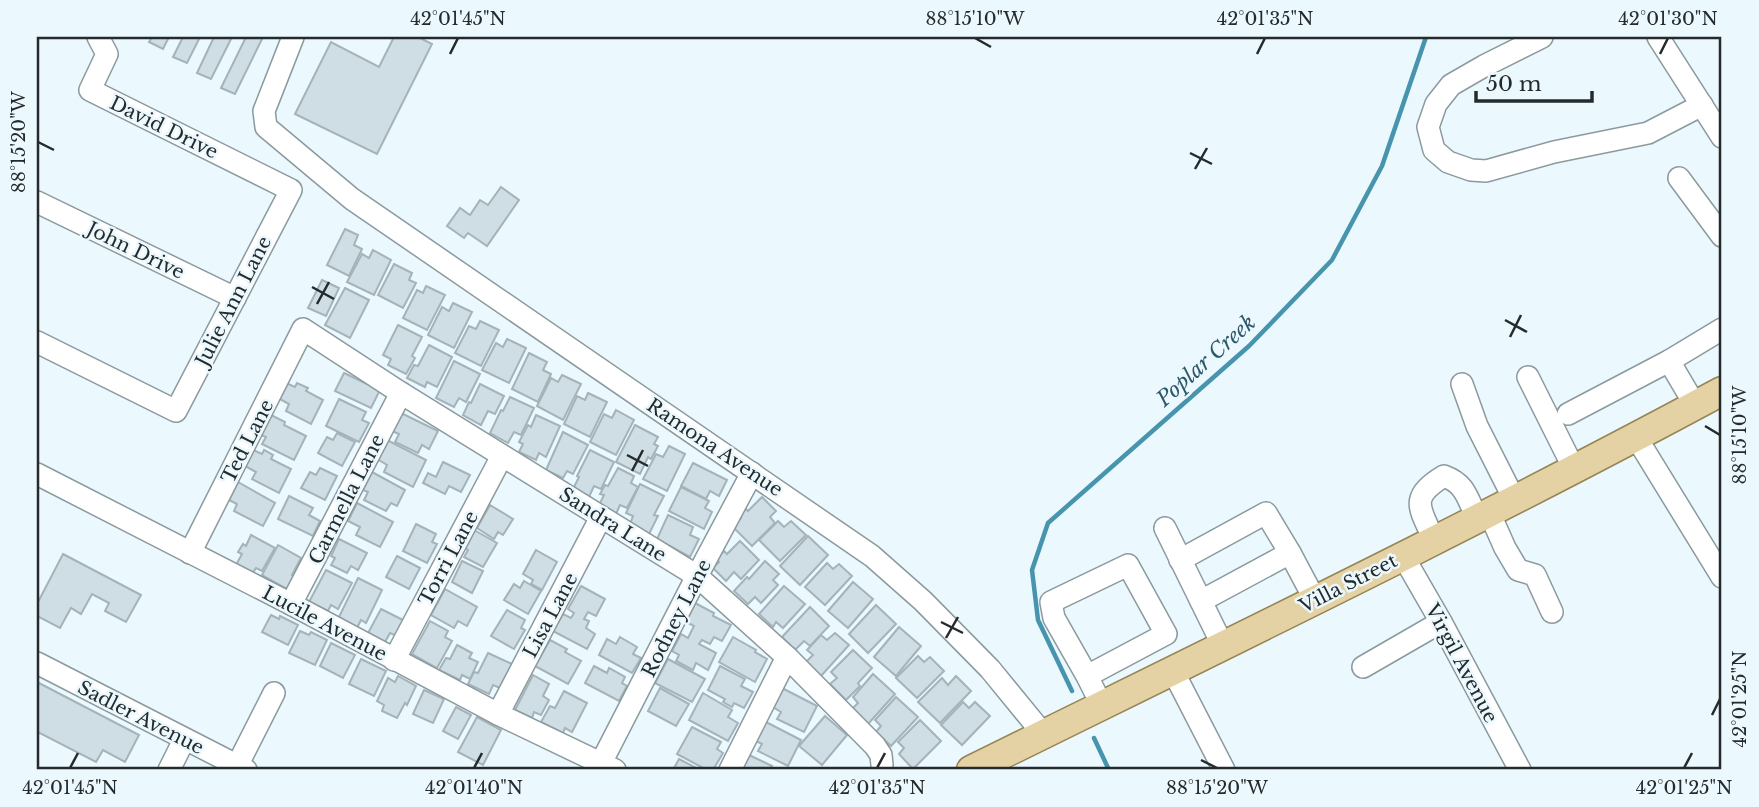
<svg xmlns="http://www.w3.org/2000/svg" width="1759" height="807" font-family="'Libre Baskerville',serif">
  <rect width="100%" height="100%" fill="#ebf8fd"/>
  <g fill="none" stroke-linecap="round" stroke-linejoin="round">
    <!-- stream -->
    <g stroke="#4794ae" stroke-width="4.5">
      <path d="M1072,691L1038,620L1032,570L1048,523L1249,346L1332,260L1382,166L1426,37"/>
      <path d="M1094,738L1109,770"/>
    </g>
  </g>
  <!-- building -->
  <g fill="#cedee4" stroke="#a4b3b9" stroke-width="2">
    <path d="M152,37H169L163,49L149,42Z"/>
    <path d="M183,37H200L187,63L173,57Z"/>
    <path d="M214,37H232L211,79L197,73Z"/>
    <path d="M246,37H263L235,94L221,88Z"/>
    <path d="M394,37H418L432,44L377,154L295,114L331,42L379,67Z"/>
    <path d="M501,187L519,200L487,246L468,233L464,238L447,226L460,208L470,215L480,200L488,205Z"/>
    <path d="M345,229L358,235L354,245L362,249L349,276L327,265Z"/>
    <path d="M373,250L391,260L374,295L347,282L362,254L369,258Z"/>
    <path d="M394,264L412,273L409,280L416,283L403,308L378,295Z"/>
    <path d="M322,280L339,288L326,316L308,308Z"/>
    <path d="M426,286L445,295L427,330L403,318L417,290L423,293Z"/>
    <path d="M345,288L369,300L350,338L325,325Z"/>
    <path d="M453,303L472,312L454,348L428,335L442,307L449,311Z"/>
    <path d="M480,321L499,330L481,366L455,353L469,326L476,329Z"/>
    <path d="M398,325L422,337L412,356L415,358L406,374L388,365L391,359L383,355Z"/>
    <path d="M507,339L526,348L509,383L482,370L496,343L503,347Z"/>
    <path d="M429,345L452,357L437,387L427,382L425,387L407,378L414,365L418,366Z"/>
    <path d="M529,353L547,362L543,370L551,374L538,402L512,389Z"/>
    <path d="M454,361L480,374L466,402L459,398L454,407L436,398Z"/>
    <path d="M344,373L380,390L371,408L335,391Z"/>
    <path d="M562,375L581,384L563,420L537,406L551,378L558,382Z"/>
    <path d="M286,383L295,387L297,383L308,388L306,391L323,400L311,424L286,411L289,404L278,398Z"/>
    <path d="M480,384L504,396L495,414L488,411L481,425L463,415L469,402L471,403Z"/>
    <path d="M588,393L607,402L590,437L564,424L577,396L585,400Z"/>
    <path d="M510,397L534,408L521,435L514,432L508,443L490,433L501,410L503,411Z"/>
    <path d="M339,399L366,412L362,420L369,423L359,442L326,426Z"/>
    <path d="M616,410L634,420L616,455L590,442L604,414L612,418Z"/>
    <path d="M401,413L438,431L429,449L422,445L418,453L395,442L399,434L392,431Z"/>
    <path d="M271,415L285,422L284,425L306,436L294,460L262,444L266,437L261,435Z"/>
    <path d="M536,415L560,426L546,457L539,453L536,460L519,452L523,444L519,442L528,425L531,427Z"/>
    <path d="M635,425L658,437L654,444L658,446L651,459L648,457L640,474L616,462Z"/>
    <path d="M563,432L588,445L573,474L567,471L563,478L546,470Z"/>
    <path d="M337,433L355,442L342,466L318,453L327,437L333,440Z"/>
    <path d="M387,440L426,460L413,487L384,472L387,465L377,459Z"/>
    <path d="M669,446L685,454L667,491L643,479L656,454L663,457Z"/>
    <path d="M253,450L262,454L264,450L273,455L271,459L291,469L279,493L252,479L256,472L245,466Z"/>
    <path d="M590,450L614,462L601,489L594,486L589,497L573,489L579,477L577,476Z"/>
    <path d="M443,462L470,475L461,492L449,486L445,494L423,483L428,473L436,477Z"/>
    <path d="M693,463L727,480L719,496L710,491L706,499L681,486Z"/>
    <path d="M320,468L337,476L325,500L301,488L310,472L316,475Z"/>
    <path d="M618,468L634,476L631,483L638,487L627,508L620,505L616,514L599,505L604,495L600,494L605,485L608,486Z"/>
    <path d="M372,472L405,490L397,506L391,503L386,511L364,500L368,492L363,490Z"/>
    <path d="M238,482L275,503L263,526L234,511L237,504L229,500Z"/>
    <path d="M640,484L664,496L654,515L658,516L649,534L630,524L633,516L626,513Z"/>
    <path d="M681,487L709,501L705,508L712,512L704,529L669,511Z"/>
    <path d="M289,496L313,508L309,515L320,521L313,536L278,519Z"/>
    <path d="M762,497L776,511L770,517L775,523L752,546L733,527L741,518L739,516L746,509L748,511Z"/>
    <path d="M357,503L393,522L380,547L356,535L360,527L348,521Z"/>
    <path d="M490,505L513,519L503,535L498,532L494,539L477,528Z"/>
    <path d="M668,515L693,527L690,535L699,539L690,557L657,539Z"/>
    <path d="M778,521L784,527L791,521L806,535L780,561L759,540Z"/>
    <path d="M416,524L436,534L432,542L437,544L427,563L403,551Z"/>
    <path d="M474,530L497,543L483,567L464,557L468,550L464,547Z"/>
    <path d="M251,535L275,548L262,571L256,568L252,574L236,565L242,554L238,552L243,544L246,546Z"/>
    <path d="M808,536L828,555L800,585L780,566Z"/>
    <path d="M339,539L367,553L358,570L351,566L347,573L331,565L335,558L331,556Z"/>
    <path d="M740,541L759,560L741,579L734,572L726,581L713,568L719,562L716,559L724,551L727,554Z"/>
    <path d="M278,545L301,558L292,575L296,577L289,590L262,575Z"/>
    <path d="M536,550L557,562L542,590L531,584L533,580L523,574Z"/>
    <path d="M63,554L141,595L126,622L105,611L109,603L92,594L81,614L71,608L60,628L37,616V604Z"/>
    <path d="M397,556L420,568L409,589L386,577Z"/>
    <path d="M462,561L483,571L472,593L452,582Z"/>
    <path d="M765,561L779,574L773,580L778,585L761,603L755,597L748,604L734,591L747,577L749,579Z"/>
    <path d="M827,563L833,569L839,564L852,576L825,605L805,587Z"/>
    <path d="M326,570L352,583L338,609L331,605L328,611L309,602Z"/>
    <path d="M358,578L382,590L366,623L361,620L357,628L338,619Z"/>
    <path d="M524,581L541,591L528,614L504,600L514,584L520,588Z"/>
    <path d="M853,582L873,599L848,628L828,611Z"/>
    <path d="M581,586L605,599L596,616L588,612L584,619L589,621L586,628L595,634L587,649L553,631L563,614L571,618L574,613L568,609Z"/>
    <path d="M784,586L805,604L783,628L776,622L773,627L759,614Z"/>
    <path d="M445,589L477,607L467,626L458,621L454,628L431,615Z"/>
    <path d="M695,603L714,613L713,616L731,625L722,641L714,637L710,644L702,640L699,644L716,653L708,670L696,663L693,670L676,661L679,655L672,651L681,634L688,638L694,626L686,622Z"/>
    <path d="M876,605L896,624L868,653L849,634Z"/>
    <path d="M810,607L829,626L810,646L804,641L795,650L782,637Z"/>
    <path d="M381,609L405,621L397,636L390,633L385,642L368,633Z"/>
    <path d="M507,610L525,620L521,628L525,630L514,649L491,636Z"/>
    <path d="M271,615L279,619L280,616L298,625L288,645L262,632Z"/>
    <path d="M430,621L448,631L445,637L452,641L437,668L412,654Z"/>
    <path d="M899,627L921,646L896,676L874,657Z"/>
    <path d="M300,631L309,635L311,632L327,640L315,665L289,653Z"/>
    <path d="M835,633L849,645L821,676L806,662L813,655L807,650L821,635L827,640Z"/>
    <path d="M620,637L637,647L633,654L641,658L632,673L599,655L607,639L616,644Z"/>
    <path d="M733,637L756,650L755,652L767,659L755,682L719,662Z"/>
    <path d="M550,640L567,649L565,652L581,661L568,684L535,666Z"/>
    <path d="M331,643L355,655L343,678L320,666Z"/>
    <path d="M457,645L472,653L469,658L478,662L470,679L462,675L460,680L439,670L446,658L450,659Z"/>
    <path d="M853,650L872,668L858,683L860,686L846,700L830,684L837,678L831,672Z"/>
    <path d="M488,653L512,664L500,688L493,685L489,694L468,684L474,672L478,673Z"/>
    <path d="M918,656L924,662L930,657L944,671L917,698L896,678Z"/>
    <path d="M361,659L386,671L374,696L349,684Z"/>
    <path d="M668,659L705,679L692,702L655,683Z"/>
    <path d="M594,666L607,673L609,668L625,677L622,683L627,686L619,701L585,683Z"/>
    <path d="M720,666L745,679L741,686L753,692L744,708L734,703L732,707L723,702L725,699L708,690Z"/>
    <path d="M873,674L895,694L868,724L852,709L858,703L853,697Z"/>
    <path d="M533,675L549,684L543,696L549,700L541,715L534,712L532,718L515,710Z"/>
    <path d="M398,676L416,686L407,705L405,703L397,718L382,711L384,705L377,701L388,678L395,682Z"/>
    <path d="M956,676L971,691L940,723L918,702L942,678L948,685Z"/>
    <path d="M37,682L139,735L125,762L103,750L96,762L38,732L37,734Z"/>
    <path d="M660,688L689,704L676,726L648,711Z"/>
    <path d="M782,688L817,706L804,732L777,719L781,712L773,707Z"/>
    <path d="M424,690L444,699L433,723L413,714Z"/>
    <path d="M564,691L587,703L572,732L565,728L563,733L541,722L550,706L555,708Z"/>
    <path d="M703,693L732,710L728,717L738,723L728,741L689,720Z"/>
    <path d="M896,697L918,717L891,746L876,732L881,726L875,720Z"/>
    <path d="M963,702L969,708L975,702L990,716L962,745L941,725Z"/>
    <path d="M456,707L471,715L458,739L443,731Z"/>
    <path d="M825,716L847,735L822,765L799,746Z"/>
    <path d="M477,717L501,730L483,765L458,752Z"/>
    <path d="M920,720L941,741L913,769L899,754L904,748L898,742Z"/>
    <path d="M766,722L801,740L788,766L758,751L762,744L756,741Z"/>
    <path d="M692,727L721,742L717,749L723,753L713,770H707L677,754Z"/>
    <path d="M749,755L772,766L769,770H742Z"/>
    <path d="M679,759L700,770H673Z"/>
  </g>
  <g fill="none" stroke-linecap="round" stroke-linejoin="round">
    <defs>
      <g id="minor">
        <path d="M293,37L264,111L266,127L352,199L872,556L923,601L990,669L1044,735"/>
        <path d="M1542,37L1484,66L1451,85L1436,104L1428,127L1434,150L1448,162L1471,170L1486,171L1554,152L1648,133L1702,105"/>
        <path d="M1658,37L1722,137"/>
        <path d="M1679,178L1722,236"/>
        <path d="M37,202L235,298"/>
        <path d="M37,342L176,411L291,190L90,90L107,54L98,37"/>
        <path d="M1669,361L1695,405"/>
        <path d="M1528,377L1574,469"/>
        <path d="M1462,384L1477,426L1514,499"/>
        <path d="M1568,414L1669,361L1722,329"/>
        <path d="M1636,437L1722,577"/>
        <path d="M37,474L291,604L498,714L615,770"/>
        <path d="M1489,512L1505,548L1518,570L1535,575L1552,612"/>
        <path d="M1165,528L1223,646"/>
        <path d="M1434,540C1420,508 1408,498 1444,476C1466,484 1467,498 1477,518"/>
        <path d="M190,553L303,329L401,393L697,576L787,657L875,746L881,755L882,765"/>
        <path d="M1290,553L1315,600"/>
        <path d="M1403,556L1441,622L1520,770"/>
        <path d="M1180,560L1266,513L1290,553L1201,601"/>
        <path d="M291,604L401,393"/>
        <path d="M394,660L502,456"/>
        <path d="M37,663L246,770"/>
        <path d="M1363,667L1441,622"/>
        <path d="M1173,671L1224,770"/>
        <path d="M1087,676L1166,634L1128,565L1051,602L1054,618L1087,676L1102,706"/>
        <path d="M498,714L601,517"/>
        <path d="M601,763L697,576L752,473"/>
        <path d="M237,766L274,693"/>
        <path d="M169,770L184,740"/>
        <path d="M730,770L787,657"/>
      </g>
      <path id="major" d="M971,770C1222,646 1475,524 1722,391"/>
    </defs>
    <!-- minor casing -->
    <use href="#minor" stroke="#8b9a9f" stroke-width="24"/>
    <!-- major casing -->
    <use href="#major" stroke="#968453" stroke-width="31"/>
    <!-- minor -->
    <use href="#minor" stroke="#fff" stroke-width="21"/>
    <!-- major -->
    <use href="#major" stroke="#e5d2a4" stroke-width="28"/>
  </g>
  <!-- ticks -->
  <path fill="none" stroke="#252b2d" stroke-width="2.5" d="M975,38L991,47M450,54L458,38M1257,54L1265,38M1660,54L1668,38M38,142L54,150M1190,153L1212,164M1195,169L1207,148M312,287L334,299M317,304L329,282M1505,320L1527,332M1510,337L1521,315M1705,426L1720,435M627,455L648,466M632,471L643,450M941,622L963,633M946,638L958,617M1712,715L1720,699M1201,760L1217,768M70,768L78,753M474,768L482,753M877,768L885,753M1684,768L1692,753"/>
  <g text-anchor="middle" stroke-width="5" stroke-linejoin="round" paint-order="stroke">
    <!-- street labels -->
    <g font-size="19" fill="#252b2d" stroke="#ebf8fd">
      <text transform="translate(164 127) rotate(26)" y="7">David Drive</text>
      <text transform="translate(136 250) rotate(26)" y="7">John Drive</text>
      <text transform="translate(233 301) rotate(-63)" y="7">Julie Ann Lane</text>
      <text transform="translate(247 441) rotate(-63)" y="7">Ted Lane</text>
      <text transform="translate(715 447) rotate(34)" y="7">Ramona Avenue</text>
      <text transform="translate(346 499) rotate(-63)" y="7">Carmella Lane</text>
      <text transform="translate(613 524) rotate(32)" y="7">Sandra Lane</text>
      <text transform="translate(448 558) rotate(-62)" y="7">Torri Lane</text>
      <text transform="translate(1348 583) rotate(-27)" y="7">Villa Street</text>
      <text transform="translate(550 615) rotate(-62)" y="7">Lisa Lane</text>
      <text transform="translate(676 618) rotate(-63)" y="7">Rodney Lane</text>
      <text transform="translate(325 623) rotate(28)" y="7">Lucile Avenue</text>
      <text transform="translate(1462 663) rotate(62)" y="7">Virgil Avenue</text>
      <text transform="translate(141 717) rotate(27)" y="7">Sadler Avenue</text>
    </g>
    <!-- water labels -->
    <g font-size="21" font-style="italic" fill="#2c5969" stroke="#ebf8fd">
      <text transform="translate(1206 361) rotate(-42)" y="7">Poplar Creek</text>
    </g>
  </g>
  <!-- border -->
  <rect width="1759" height="807" fill="none" stroke="#ebf8fd" stroke-width="77"/>
  <!-- scale -->
  <path d="M1476 91v10h116v-10" fill="none" stroke="#252b2d" stroke-width="3.5"/>
  <text x="1486" y="91" font-size="21" fill="#252b2d" stroke="#ebf8fd" stroke-width="5" paint-order="stroke">50 m</text>
  <rect x="38" y="38" width="1682" height="730" fill="none" stroke="#252b2d" stroke-width="2.5"/>
  <g font-size="18" text-anchor="middle" fill="#252b2d">
    <text x="458" y="25">42°01'45"N</text>
    <text x="975" y="25">88°15'10"W</text>
    <text x="1265" y="25">42°01'35"N</text>
    <text x="1668" y="25">42°01'30"N</text>
    <text transform="translate(19 142) rotate(-90)" y="6">88°15'20"W</text>
    <text transform="translate(1740 435) rotate(-90)" y="6">88°15'10"W</text>
    <text transform="translate(1740 699) rotate(-90)" y="6">42°01'25"N</text>
    <text x="70" y="794">42°01'45"N</text>
    <text x="474" y="794">42°01'40"N</text>
    <text x="877" y="794">42°01'35"N</text>
    <text x="1217" y="794">88°15'20"W</text>
    <text x="1684" y="794">42°01'25"N</text>
  </g>
</svg>
